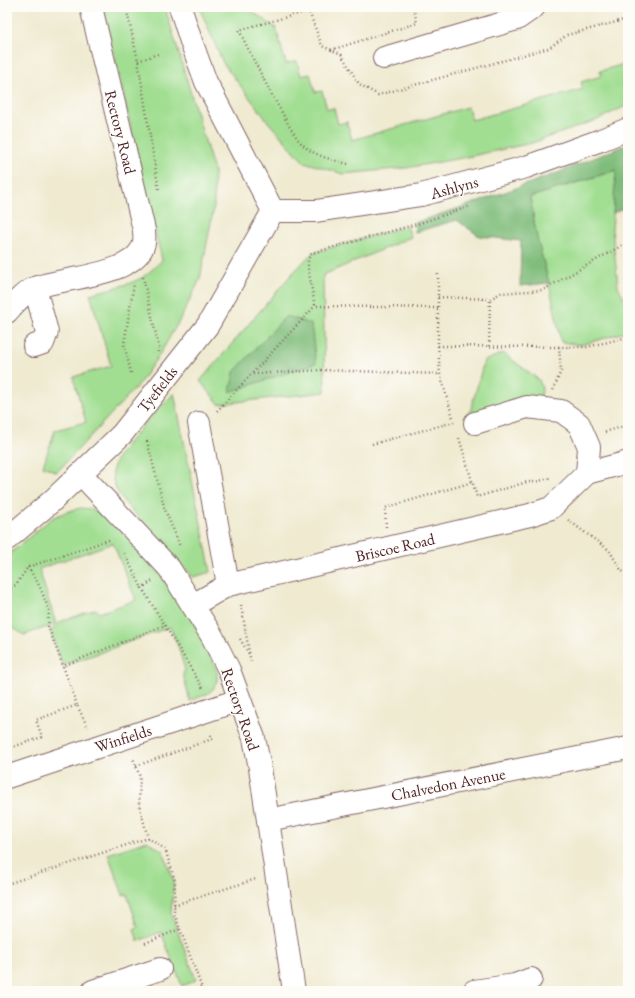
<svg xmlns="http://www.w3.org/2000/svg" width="635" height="998" font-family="'EB Garamond',serif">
  <rect width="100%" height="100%" fill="#fdfcf7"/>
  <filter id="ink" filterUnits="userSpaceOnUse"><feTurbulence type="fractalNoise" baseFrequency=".025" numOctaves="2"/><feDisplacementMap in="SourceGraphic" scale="8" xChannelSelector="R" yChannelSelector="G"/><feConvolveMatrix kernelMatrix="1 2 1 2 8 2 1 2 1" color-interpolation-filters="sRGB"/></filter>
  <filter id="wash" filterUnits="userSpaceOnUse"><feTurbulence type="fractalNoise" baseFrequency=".012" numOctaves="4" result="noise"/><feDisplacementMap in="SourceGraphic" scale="16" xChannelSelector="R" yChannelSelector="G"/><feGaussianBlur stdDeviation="0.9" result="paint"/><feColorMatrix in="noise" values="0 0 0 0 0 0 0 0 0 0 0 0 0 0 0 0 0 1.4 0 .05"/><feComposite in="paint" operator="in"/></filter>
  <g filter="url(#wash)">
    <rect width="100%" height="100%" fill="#efead0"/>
    <!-- green -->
    <g fill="#a1de92" stroke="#767e5e">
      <path d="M103,7H165L214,171V207L200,279L182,316L161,352L139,384L57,472L43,466L55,430L86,422L73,377L111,366L90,294C107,289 128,286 143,277C150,272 156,266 162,260Z"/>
      <path d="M199,7H246L276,28L286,64L297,61L301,76L310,74L315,92L322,91L327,109L334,108L338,124L347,122L352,140L468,107L472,120L583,89L581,82L601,76L600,71L628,63V105L597,120L532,143L462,158L406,168L343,174L304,162L269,123L223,63Z"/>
      <path d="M617,170L612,229L618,286L628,306V331L581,345L561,342L549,283L537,238L530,197Z"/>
      <path d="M407,226L411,237L323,275L325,392L219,404L200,381L291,275L312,253Z"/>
      <path d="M503,353L539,380L542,388L541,400L468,420L484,361Z"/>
      <path d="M174,393L211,572L193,577L125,503C117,493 111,482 113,469C115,452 160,408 174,393Z"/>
      <path d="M80,508L92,509L115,524L151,563L194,621L217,671V681L213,689L207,694L190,701L183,674L185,670L178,646L170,627L63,666L50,631L62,621L96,609L99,613L136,600L113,543L39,569L56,624L24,635L7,624V556L52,518L66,512Z"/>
      <path d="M147,841L163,851L174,881L171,913L196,980L182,986L161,932L138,941L134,929L138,927L127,894L123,895L108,854Z"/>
    </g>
    <!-- forest -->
    <g fill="#80bd7c" stroke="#656e54">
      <path d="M628,144V168H626L625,207L613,213L616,170L530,197L537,238L549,283L520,286L521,241L479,236L457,220L415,232L414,223L480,201L555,174Z"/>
      <path d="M286,316L311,324L316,363L230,392L234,372Z"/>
    </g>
  </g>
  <g filter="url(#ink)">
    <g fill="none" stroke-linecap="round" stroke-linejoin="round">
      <defs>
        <g id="street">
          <path d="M384,58L517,19L534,7"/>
          <path d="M7,312C15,303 23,293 35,288C61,277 136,277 144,243C145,239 144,234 144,230L91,7"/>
          <path d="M34,346L43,343L47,332L35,288"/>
          <path d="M199,423L228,585"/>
          <path d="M587,473L628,462"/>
          <path d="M81,474L169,568L212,636L229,670L254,738L260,768L294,991"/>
          <path d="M193,605L228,585L530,515L551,508L587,473L589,447L579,424L561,411L527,407L475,423"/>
          <path d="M7,777L239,700"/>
          <path d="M268,820L628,748"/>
          <path d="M93,991L160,969"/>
          <path d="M474,991L515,985L531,979"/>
        </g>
        <g id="secondary">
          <path d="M180,7L191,41L206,82L273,211"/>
          <path d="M273,211H316L421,195L526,167L601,140L628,129"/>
          <path d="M7,539L52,501L122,434L208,325L273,211"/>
        </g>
      </defs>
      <!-- street casing -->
      <use href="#street" stroke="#846665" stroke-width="24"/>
      <!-- secondary casing -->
      <use href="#secondary" stroke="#846665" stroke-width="24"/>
      <!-- path -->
      <g stroke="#846665" stroke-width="2.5" stroke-dasharray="1 3" stroke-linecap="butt">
        <path d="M126,7L138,61L159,191"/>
        <path d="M331,50L417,23L413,7"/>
        <path d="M138,61L158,54"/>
        <path d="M348,164C332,160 315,156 303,145C293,135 287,121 280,109C265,83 252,57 239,30L309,11L322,46L341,54L359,84L378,95L549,48L567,35L624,20"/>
        <path d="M438,274V346L440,374L453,418"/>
        <path d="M143,277L159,348L158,352"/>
        <path d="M438,297L490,299L501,293L543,290L628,242"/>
        <path d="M438,308L315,306L308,268V259L312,253L417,224L471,206"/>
        <path d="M438,346L559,347"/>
        <path d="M489,346L490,299"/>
        <path d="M131,373L124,344L134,284"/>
        <path d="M253,374L323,370L440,374"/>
        <path d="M553,390L561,371L559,347H587L628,337"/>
        <path d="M217,411L315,306"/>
        <path d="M605,432L628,425"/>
        <path d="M459,438L477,497L527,482H535L550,478"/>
        <path d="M147,441L165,510L180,546"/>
        <path d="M372,444L454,422"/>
        <path d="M568,520L609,550L621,570L628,576"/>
        <path d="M386,527L385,508L473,482"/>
        <path d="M124,553L142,588"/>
        <path d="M28,567L40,587L49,610L48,626L63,666"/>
        <path d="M152,581L142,588L204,690"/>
        <path d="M7,589L16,585L28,567L112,539"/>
        <path d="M241,605L251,663"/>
        <path d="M240,639L249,654"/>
        <path d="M77,705L63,666L165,625"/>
        <path d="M7,749L42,737L36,720L77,705L88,728"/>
        <path d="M136,766L212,739L210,732"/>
        <path d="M7,884L148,838L139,804L140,777L133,758"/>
        <path d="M174,905L256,879"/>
        <path d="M180,929L203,991"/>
        <path d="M145,943L180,929L174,913L175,881L165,849L148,838"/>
        <path d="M188,991L202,987"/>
      </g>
      <!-- street -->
      <use href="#street" stroke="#fff" stroke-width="22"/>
      <!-- secondary -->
      <use href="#secondary" stroke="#fff" stroke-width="22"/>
    </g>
  </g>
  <g text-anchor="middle" stroke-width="3" stroke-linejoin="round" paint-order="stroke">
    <!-- street labels -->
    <g font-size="16" fill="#4a1f2b" stroke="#fdfcf7">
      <text transform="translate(121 132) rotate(76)" y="6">Rectory Road</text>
      <text transform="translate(454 187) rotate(-15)" y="6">Ashlyns</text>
      <text transform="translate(157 389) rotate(-52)" y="6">Tyefields</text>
      <text transform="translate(395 547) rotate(-13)" y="6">Briscoe Road</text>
      <text transform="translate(241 709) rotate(71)" y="6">Rectory Road</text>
      <text transform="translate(123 738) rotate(-18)" y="6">Winfields</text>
      <text transform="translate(448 784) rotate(-11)" y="6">Chalvedon Avenue</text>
    </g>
  </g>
  <!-- margin -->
  <rect width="635" height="998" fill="none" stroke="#fdfcf7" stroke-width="24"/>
</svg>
